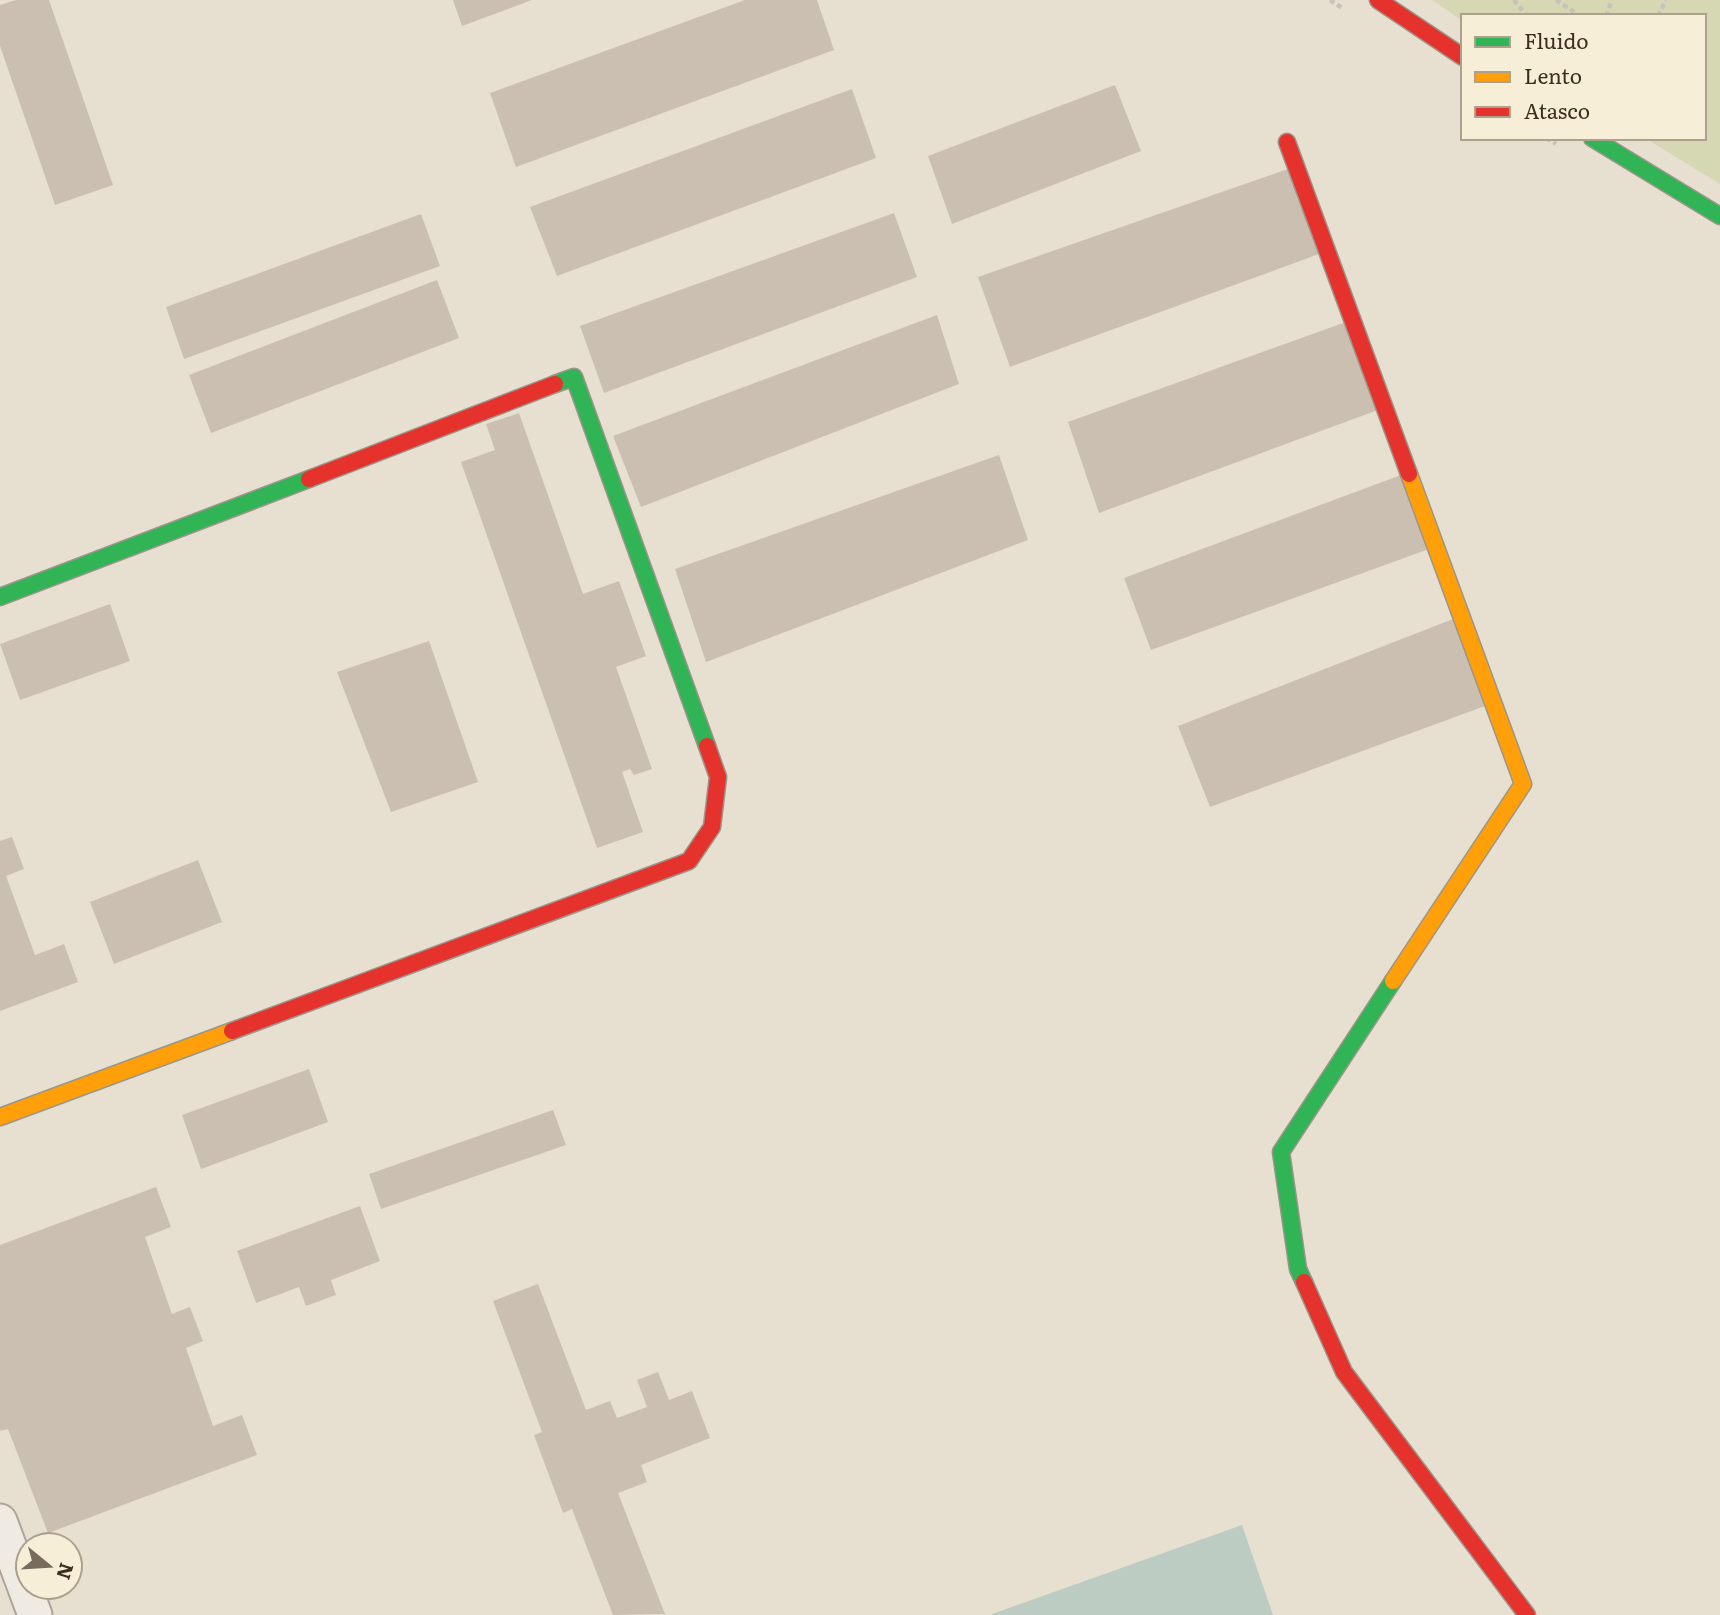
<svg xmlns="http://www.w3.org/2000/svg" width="1720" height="1615" font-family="Literata,serif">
  <rect width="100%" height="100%" fill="#e7e0d1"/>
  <!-- green -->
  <path fill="#d6d7b3" d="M1432,0H1720V184L1645,138H1704V16H1463V21Z"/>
  <!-- water -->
  <path fill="#bcccc2" d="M1242,1525L1273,1615H992V1614Z"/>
  <!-- building -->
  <g fill="#cbbfb2">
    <path d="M16,0H49L113,185L55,205L0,46V5Z"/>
    <path d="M453,0H532L462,26Z"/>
    <path d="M745,0H817L834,50L516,167L490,93Z"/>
    <path d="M1115,85L1141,151L952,224L928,156Z"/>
    <path d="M852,89L876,158L557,276L530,207Z"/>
    <path d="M1288,169L1319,254L1010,367L978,277Z"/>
    <path d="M894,213L917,277L604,393L580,326Z"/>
    <path d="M421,214L440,266L184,359L166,307Z"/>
    <path d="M437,280L459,338L211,433L189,375Z"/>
    <path d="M937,315L959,384L641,507L613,436Z"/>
    <path d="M1346,322L1378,410L1099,513L1068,422Z"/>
    <path d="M519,413L583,594L619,581L646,656L616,667L652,769L634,775L630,769L622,772L643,832L597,848L461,462L495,450L486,424Z"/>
    <path d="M999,455L1028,540L706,662L675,569Z"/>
    <path d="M1401,475L1429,549L1151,650L1124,578Z"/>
    <path d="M110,604L130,661L20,700L0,644Z"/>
    <path d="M1453,619L1485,706L1210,807L1178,726Z"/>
    <path d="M429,641L478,782L391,812L337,672Z"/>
    <path d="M12,837L24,869L6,876L35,955L64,944L78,982L0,1011V841Z"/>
    <path d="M198,860L222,922L114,964L90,902Z"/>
    <path d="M309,1069L328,1122L201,1169L182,1115Z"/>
    <path d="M553,1110L566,1145L381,1209L369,1174Z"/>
    <path d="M156,1187L171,1227L145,1237L172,1314L190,1307L203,1341L186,1348L213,1426L242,1415L257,1455L48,1533L8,1429L0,1431V1245Z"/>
    <path d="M360,1206L380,1261L331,1280L336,1295L306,1306L299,1287L256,1303L237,1251Z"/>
    <path d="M538,1284L586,1410L610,1401L617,1418L647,1407L637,1380L658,1372L669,1400L692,1391L710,1438L641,1465L647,1482L618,1493L665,1614L613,1615L572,1509L563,1513L534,1435L542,1432L493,1301Z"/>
  </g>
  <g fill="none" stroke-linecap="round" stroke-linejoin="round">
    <defs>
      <path id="street" d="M0,1521L35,1615"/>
      <g id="fast">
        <path d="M1592,138L1720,216"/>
        <path d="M555,384L574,377L707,746"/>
        <path d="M0,597L309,479"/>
        <path d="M1304,1282L1298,1269L1281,1152L1393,981"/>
      </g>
      <g id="slow">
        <path d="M1393,981L1523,784L1409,474"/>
        <path d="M0,1117L232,1031"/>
      </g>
      <g id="jam">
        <path d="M1378,0L1463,57"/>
        <path d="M1287,142L1409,474"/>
        <path d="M309,479L555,384"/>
        <path d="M232,1031L689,861L712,827L718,777L707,746"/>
        <path d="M1304,1282L1344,1372L1527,1615"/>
      </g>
    </defs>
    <!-- street casing -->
    <use href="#street" stroke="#ada599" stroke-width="37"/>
    <!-- fast casing -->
    <use href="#fast" stroke="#9c958a" stroke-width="19"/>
    <!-- slow casing -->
    <use href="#slow" stroke="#9c958a" stroke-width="19"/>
    <!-- jam casing -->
    <use href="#jam" stroke="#9c958a" stroke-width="19"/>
    <!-- path -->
    <g stroke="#c8c2b9" stroke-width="4.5" stroke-dasharray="5 3.5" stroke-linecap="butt">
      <path d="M1330,0L1342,8"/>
      <path d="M1514,0L1527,16"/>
      <path d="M1556,0L1580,16"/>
      <path d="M1606,16L1612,0"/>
      <path d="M1658,16L1666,0"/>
      <path d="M1546,138L1556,144"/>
    </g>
    <!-- street -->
    <use href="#street" stroke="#efebe3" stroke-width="33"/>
    <!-- fast -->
    <use href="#fast" stroke="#30b455" stroke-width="16"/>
    <!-- slow -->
    <use href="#slow" stroke="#ff9f0a" stroke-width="16"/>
    <!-- jam -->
    <use href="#jam" stroke="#e5322d" stroke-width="16"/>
  </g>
  <!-- legend -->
  <rect x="1461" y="14" width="245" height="126" fill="#f7eed8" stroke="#ada18e" stroke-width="2"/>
  <rect x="1475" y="37" width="35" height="10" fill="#30b455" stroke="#ada18e" stroke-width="2"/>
  <text x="1524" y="49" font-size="21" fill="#3d2e20">Fluido</text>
  <rect x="1475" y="72" width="35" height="10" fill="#ff9f0a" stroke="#ada18e" stroke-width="2"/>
  <text x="1524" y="84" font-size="21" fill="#3d2e20">Lento</text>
  <rect x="1475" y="107" width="35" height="10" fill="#e5322d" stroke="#ada18e" stroke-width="2"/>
  <text x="1524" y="119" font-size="21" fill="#3d2e20">Atasco</text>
  <!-- north arrow -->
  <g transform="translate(49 1566) rotate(108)"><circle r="33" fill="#f7eed8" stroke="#ada18e" stroke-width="2"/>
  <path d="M0-5L12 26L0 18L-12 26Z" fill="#786c5e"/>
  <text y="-10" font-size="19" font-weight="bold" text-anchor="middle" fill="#3d2e20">N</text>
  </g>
</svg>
